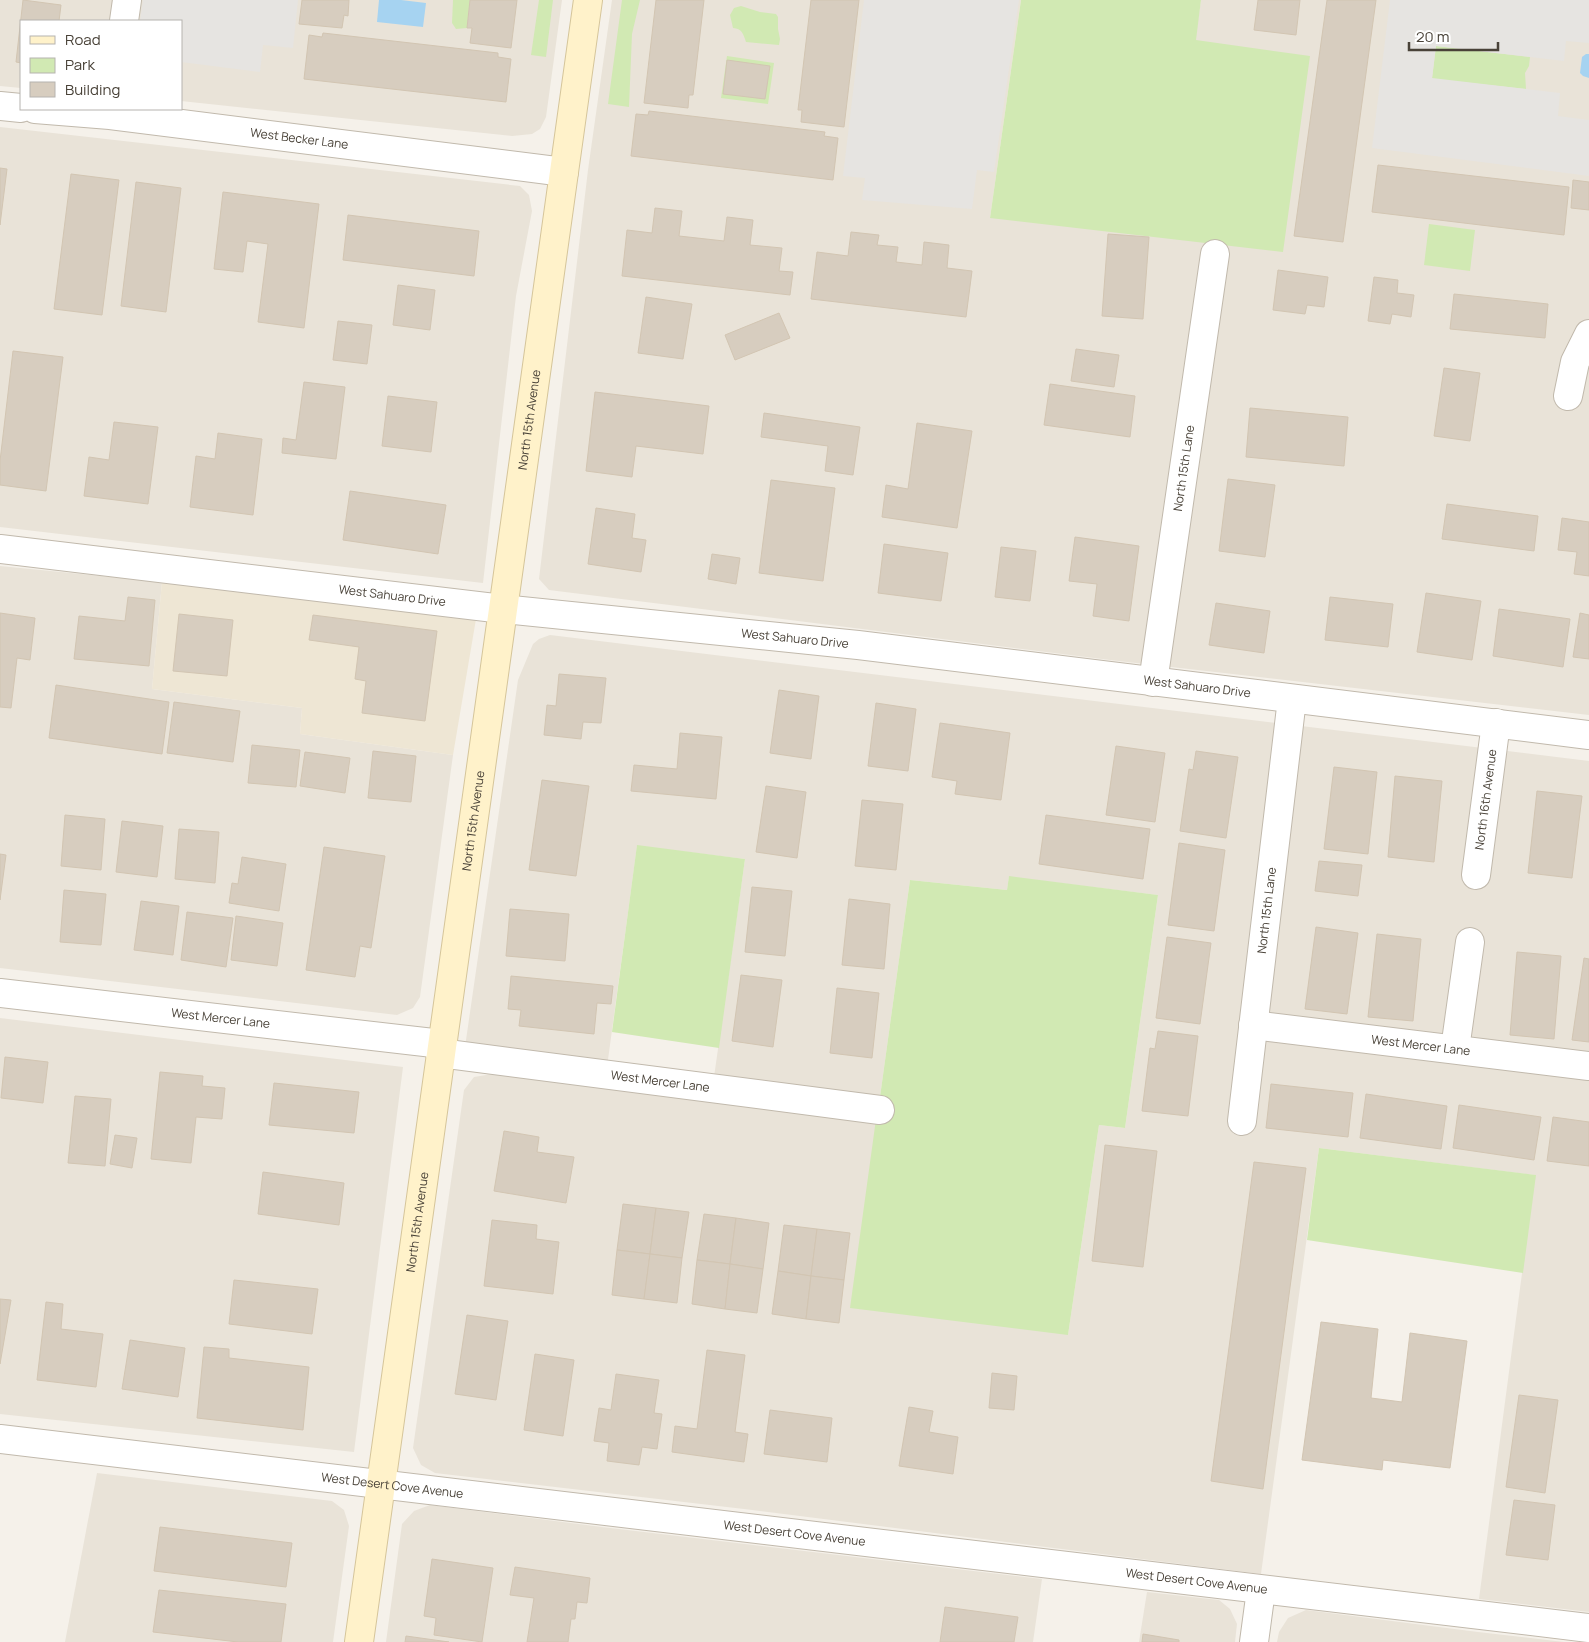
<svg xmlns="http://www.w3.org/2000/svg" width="1589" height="1642" font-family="Manrope,sans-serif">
  <rect width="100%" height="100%" fill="#f5f1ea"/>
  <!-- residential -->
  <g fill="#e9e3d8">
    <path d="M0,0H113L110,21H21V88L0,86Z"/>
    <path d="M141,0H562L546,117L540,129L532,134L512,136L181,101V21H138Z"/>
    <path d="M612,0H1021L990,218L1195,40L1201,0H1589V715L1110,660L549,590L539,579L588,170Z"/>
    <path d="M0,127L520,186L529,195L532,211L516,296L483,583L0,527Z"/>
    <path d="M0,566L162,582L152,689L302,708L300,734L453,755L420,997L413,1008L397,1015L0,968Z"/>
    <path d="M550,635L1589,761V1612L1479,1599L1535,1175L1319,1148L1261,1574L744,1509L435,1473L421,1465L413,1448L464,1090L474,1077L492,1074L876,1119L1068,1335L1099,1125L1125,1128L1158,895L1009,877L1007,890L910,880L880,1097L714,1077L745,859L637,846L607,1067L465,1047L518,680L533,644L539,639Z"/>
    <path d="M0,1018L403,1067L354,1452L0,1414Z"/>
    <path d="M97,1473L332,1501L344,1510L349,1526L333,1642H65Z"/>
    <path d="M430,1505L602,1527L1042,1579L1033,1642H386L402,1524L414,1511Z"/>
    <path d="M1147,1592L1219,1600L1230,1609L1237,1624L1235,1642H1139Z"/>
    <path d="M1306,1610L1478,1632L1564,1642H1277L1279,1632L1288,1618Z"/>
  </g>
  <!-- education -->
  <path fill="#eee6d4" d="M162,582L476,619L453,755L300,734L302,708L152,689Z"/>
  <!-- green -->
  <g fill="#d1e9b3">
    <path d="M453,0H470L467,28L456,29L452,23Z"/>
    <path d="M539,0H553L546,57L531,55Z"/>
    <path d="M622,0H640L632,34L629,107L608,104Z"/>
    <path d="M1021,0H1201L1196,40L1310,56L1283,252L990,218Z"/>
    <path d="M741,6L760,12L776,14L778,17V29L780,39L779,45L746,42C743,33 742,29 733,28L730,15L734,8Z"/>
    <path d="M1436,46L1530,57L1529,66L1525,73L1526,89L1432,79Z"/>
    <path d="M727,56L774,63L768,104L721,98Z"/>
    <path d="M1429,224L1475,230L1470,271L1424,265Z"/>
    <path d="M637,845L745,859L719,1048L612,1032Z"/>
    <path d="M1009,876L1158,895L1125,1128L1099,1125L1068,1335L850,1308L876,1119L880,1097L910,880L1007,890Z"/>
    <path d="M1319,1148L1536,1175L1523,1273L1307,1240Z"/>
  </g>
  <!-- parking -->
  <g fill="#e6e4e1">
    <path d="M143,0H298L293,48L263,45L260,72L181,62V21H140Z"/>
    <path d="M864,0H1019L994,172L977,170L972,209L862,200L865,178L843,176Z"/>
    <path d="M1390,0H1589V43L1566,41L1564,61L1436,46L1432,78L1560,93L1558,116L1589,120V176L1372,148Z"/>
  </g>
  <!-- water -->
  <g fill="#a6d3f1">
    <path d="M379,0H401L426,3L423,27L377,22Z"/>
    <path d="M1586,54H1589V78L1583,76L1580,73L1582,57Z"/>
  </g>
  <!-- building -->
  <g fill="#d7cdbf" stroke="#d2c5b2">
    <path d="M23,0L61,5L59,21H21V63L16,62Z"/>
    <path d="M302,0H349L348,16L344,15L342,28L299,24Z"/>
    <path d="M470,0H517L511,48L470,43L472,28H467Z"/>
    <path d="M656,0H704L693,95H689L688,108L644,103Z"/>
    <path d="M811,0H859L844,127L801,122L802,110H798Z"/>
    <path d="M1258,0H1300L1296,35L1254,30Z"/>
    <path d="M1327,0H1376L1343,242L1294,236Z"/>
    <path d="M323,33L498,53V57L511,59L506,102L304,79L309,35L322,37Z"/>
    <path d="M727,60L770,66L765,99L723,94Z"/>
    <path d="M649,111L825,132L824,136L838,138L833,180L631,156L636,114L648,115Z"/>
    <path d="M1378,165L1569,187L1564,235L1372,212Z"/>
    <path d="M0,168L7,169L0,225Z"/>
    <path d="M71,174L119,180L102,315L54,309Z"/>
    <path d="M1573,180L1589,182V210L1571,208Z"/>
    <path d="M136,182L181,188L166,312L121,306Z"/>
    <path d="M223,192L319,204L304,328L258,322L268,244L247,241L243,272L214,269Z"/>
    <path d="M655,208L682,211L679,236L724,241L727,217L753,220L750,245L782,248L779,271L793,272L790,295L622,276L627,230L652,233Z"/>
    <path d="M348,215L479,231L474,276L343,260Z"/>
    <path d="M851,232L879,235L877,245L898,247L896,262L922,265L924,242L949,245L947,268L972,271L966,317L811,299L817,252L848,256Z"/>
    <path d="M1108,234L1149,237L1143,319L1102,316Z"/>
    <path d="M1278,270L1328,277L1324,307L1307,305L1305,314L1273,310Z"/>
    <path d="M1374,277L1398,280L1397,293L1414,295L1411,317L1392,314L1390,324L1368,321Z"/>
    <path d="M398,285L435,290L430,330L393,325Z"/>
    <path d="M1454,294L1548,304L1545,338L1450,329Z"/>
    <path d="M646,297L692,304L683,359L638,353Z"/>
    <path d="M779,313L790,338L735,360L725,335Z"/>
    <path d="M338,321L372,325L367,364L333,360Z"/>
    <path d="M1076,349L1119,355L1114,387L1071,381Z"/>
    <path d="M13,351L63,357L46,491L0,485V461Z"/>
    <path d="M1444,368L1480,373L1470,441L1434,436Z"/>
    <path d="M304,382L345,387L336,459L282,453L283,438L296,440Z"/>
    <path d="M1050,384L1135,396L1130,437L1044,425Z"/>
    <path d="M595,392L709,406L703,454L636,446L632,477L586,471Z"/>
    <path d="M388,396L437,402L431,452L382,446Z"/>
    <path d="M1250,408L1348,417L1344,466L1246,457Z"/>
    <path d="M764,413L860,427L853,475L825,471L828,446L761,437Z"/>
    <path d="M114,422L158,427L148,504L84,496L89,457L109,460Z"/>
    <path d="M917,423L972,431L957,528L882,517L886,485L908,489Z"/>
    <path d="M218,433L262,439L253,515L190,507L196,456L215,459Z"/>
    <path d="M1228,479L1275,485L1265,557L1219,551Z"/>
    <path d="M771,480L835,488L823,581L759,573Z"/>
    <path d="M350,491L446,505L438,554L343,540Z"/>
    <path d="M1447,504L1538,516L1534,551L1442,539Z"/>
    <path d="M596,508L635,514L632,538L646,540L641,572L588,564Z"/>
    <path d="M1562,518L1589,522V576L1574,574L1577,552L1558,550Z"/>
    <path d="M1075,537L1139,546L1129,621L1093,616L1097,584L1069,581Z"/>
    <path d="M884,544L948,553L941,601L878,593Z"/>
    <path d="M1001,547L1036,551L1030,601L995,597Z"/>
    <path d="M712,554L740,558L736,584L708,579Z"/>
    <path d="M1426,593L1481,601L1472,660L1417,652Z"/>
    <path d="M128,597L155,600L149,666L74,659L79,616L125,621Z"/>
    <path d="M1330,597L1393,604L1388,647L1325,640Z"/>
    <path d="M1216,603L1270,611L1264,653L1209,645Z"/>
    <path d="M1499,609L1570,619L1563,667L1493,656Z"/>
    <path d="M0,613L35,618L30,660L17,658L11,708L0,707Z"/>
    <path d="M1580,613L1589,615V659L1573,657Z"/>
    <path d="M179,614L233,620L227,676L173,671Z"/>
    <path d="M313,615L437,631L425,721L362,713L366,681L355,679L359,647L309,640Z"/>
    <path d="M559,674L606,678L601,723L583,722L581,739L544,735L547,705L556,706Z"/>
    <path d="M56,685L169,702L162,754L49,738Z"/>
    <path d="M779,690L819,696L811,759L770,753Z"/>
    <path d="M174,702L240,711L233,762L167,753Z"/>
    <path d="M876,703L916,709L908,771L868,766Z"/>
    <path d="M940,723L1010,733L1001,800L955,794L957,781L932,777Z"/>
    <path d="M680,733L722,737L716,799L631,791L634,765L677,769Z"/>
    <path d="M252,745L300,750L296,787L248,783Z"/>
    <path d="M1116,746L1165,753L1155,822L1106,815Z"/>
    <path d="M373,751L416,756L411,802L368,798Z"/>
    <path d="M1196,751L1238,757L1226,838L1180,831L1189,769L1193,770Z"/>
    <path d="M305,752L350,758L345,793L300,786Z"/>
    <path d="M1334,767L1377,772L1368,854L1324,849Z"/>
    <path d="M1395,776L1442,781L1434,862L1388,857Z"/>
    <path d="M542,780L589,786L576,876L529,870Z"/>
    <path d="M766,786L806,792L797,858L756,852Z"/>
    <path d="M1537,791L1582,796L1572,878L1528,873Z"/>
    <path d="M862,800L903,804L896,870L855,866Z"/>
    <path d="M65,815L105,819L101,870L61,866Z"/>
    <path d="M1046,815L1150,829L1143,879L1039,864Z"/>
    <path d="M122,821L163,826L157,877L116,872Z"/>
    <path d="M179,829L219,832L215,883L175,879Z"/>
    <path d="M1179,843L1225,850L1214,931L1168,925Z"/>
    <path d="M324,847L385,856L371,948L360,946L355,977L306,970Z"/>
    <path d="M0,854L6,855L0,900Z"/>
    <path d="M242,857L286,864L279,911L229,903L232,883L238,884Z"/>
    <path d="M1319,861L1362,865L1358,896L1315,891Z"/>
    <path d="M752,887L792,891L785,956L745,952Z"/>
    <path d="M64,890L106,894L101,945L60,942Z"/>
    <path d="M849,899L890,904L884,969L842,965Z"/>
    <path d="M141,901L179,906L173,955L134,950Z"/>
    <path d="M510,909L569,914L565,961L506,956Z"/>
    <path d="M187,912L233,918L226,967L181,960Z"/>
    <path d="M236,916L283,923L277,966L231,960Z"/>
    <path d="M1316,927L1358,933L1347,1014L1305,1009Z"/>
    <path d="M1377,934L1421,939L1413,1021L1368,1017Z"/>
    <path d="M1167,937L1211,943L1200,1024L1156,1018Z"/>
    <path d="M1517,952L1561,956L1554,1039L1510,1035Z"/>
    <path d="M1584,958L1589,959V1042L1572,1040Z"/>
    <path d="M741,975L782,980L773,1047L732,1041Z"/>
    <path d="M511,976L613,986L611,1004L597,1003L594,1034L519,1026L521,1010L508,1009Z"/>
    <path d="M837,988L879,993L872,1058L830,1053Z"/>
    <path d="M1158,1031L1198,1036L1188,1116L1142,1111L1150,1048L1155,1049Z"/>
    <path d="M5,1057L48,1062L43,1103L1,1098Z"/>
    <path d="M160,1072L203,1076L202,1086L225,1088L222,1119L196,1117L191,1163L151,1159Z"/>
    <path d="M274,1083L359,1092L354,1133L269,1125Z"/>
    <path d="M1271,1084L1353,1093L1348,1137L1266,1128Z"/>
    <path d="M1366,1094L1447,1106L1441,1149L1360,1138Z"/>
    <path d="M75,1096L111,1099L105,1166L68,1163Z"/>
    <path d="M1459,1105L1541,1117L1534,1160L1453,1148Z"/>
    <path d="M1553,1117L1589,1122V1166L1547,1161Z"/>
    <path d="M504,1131L539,1137L537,1152L574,1157L566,1203L494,1191Z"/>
    <path d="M115,1135L137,1138L132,1168L110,1164Z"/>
    <path d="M1105,1145L1157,1151L1143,1267L1092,1261Z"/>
    <path d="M1254,1162L1306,1168L1263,1489L1211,1481Z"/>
    <path d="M263,1172L344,1183L339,1225L258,1214Z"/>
    <path d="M623,1204L656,1208L650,1254L617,1250Z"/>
    <path d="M656,1208L689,1212L682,1258L650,1254Z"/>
    <path d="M704,1214L736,1218L730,1264L697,1260Z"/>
    <path d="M736,1218L769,1223L763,1269L730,1264Z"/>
    <path d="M492,1220L537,1225L536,1239L559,1242L553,1294L484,1286Z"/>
    <path d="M784,1225L817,1229L811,1276L778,1271Z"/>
    <path d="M817,1229L850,1233L844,1280L811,1276Z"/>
    <path d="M617,1250L650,1254L644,1299L612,1295Z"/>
    <path d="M650,1254L682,1258L677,1303L644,1299Z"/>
    <path d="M697,1260L730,1264L725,1309L692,1304Z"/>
    <path d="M730,1264L763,1269L757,1313L725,1309Z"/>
    <path d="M778,1271L811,1276L806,1319L772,1314Z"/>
    <path d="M811,1276L844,1280L839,1323L806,1319Z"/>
    <path d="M234,1280L318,1289L312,1334L229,1324Z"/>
    <path d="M0,1299L11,1300L0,1364Z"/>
    <path d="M46,1302L63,1304L61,1329L103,1334L96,1387L37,1380Z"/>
    <path d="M467,1315L508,1321L496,1400L455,1394Z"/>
    <path d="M1321,1322L1378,1329L1371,1398L1402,1402L1410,1333L1467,1341L1450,1468L1383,1460L1382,1470L1302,1460Z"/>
    <path d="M130,1340L185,1348L178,1397L122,1389Z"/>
    <path d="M204,1347L229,1349V1358L309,1367L303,1430L197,1418Z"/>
    <path d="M707,1350L745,1355L735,1432L748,1434L744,1462L672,1452L675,1426L697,1429Z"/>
    <path d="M535,1354L574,1360L563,1436L524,1430Z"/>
    <path d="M992,1373L1017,1376L1014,1410L989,1408Z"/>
    <path d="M616,1374L659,1380L654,1413L662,1414L657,1449L642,1447L639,1465L607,1461L609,1443L594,1441L599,1408L611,1410Z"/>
    <path d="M1519,1395L1558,1400L1545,1493L1506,1487Z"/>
    <path d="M909,1407L933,1411L929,1432L958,1437L953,1474L899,1466Z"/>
    <path d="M770,1410L832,1418L827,1462L764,1454Z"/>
    <path d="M1514,1500L1555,1505L1548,1560L1506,1555Z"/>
    <path d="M160,1527L292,1543L286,1587L154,1571Z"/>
    <path d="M432,1559L493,1568L482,1642L434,1635L436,1618L424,1616Z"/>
    <path d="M515,1567L590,1578L587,1603L577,1602L575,1619H571L568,1642H527L534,1598L510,1595Z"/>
    <path d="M159,1590L286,1604L281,1642H238L153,1632Z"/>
    <path d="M945,1607L1018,1617L1014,1642H940Z"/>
    <path d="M1143,1634L1179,1640V1642H1142Z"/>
    <path d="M406,1636L449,1642H405Z"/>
  </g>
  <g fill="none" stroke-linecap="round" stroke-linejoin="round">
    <defs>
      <g id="street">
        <path d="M124,21L127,0"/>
        <path d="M0,106L21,108"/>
        <path id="s1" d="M35,109L110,115L564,172"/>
        <path d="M1568,396L1575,362L1589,334"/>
        <path id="s2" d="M0,549L503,609L858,645L1589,735"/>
        <path id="s3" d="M1153,682L1215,254"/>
        <path id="s4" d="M1476,875L1496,723"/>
        <path id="s5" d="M0,993L442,1044"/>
        <path id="s6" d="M1253,1025L1589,1066"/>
        <path d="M1455,1049L1470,942"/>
        <path id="s7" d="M440,1053L880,1110"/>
        <path id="s8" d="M1242,1121L1292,699"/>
        <path id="s9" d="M0,1439L1589,1628"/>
        <path d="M1254,1642L1261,1590"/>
      </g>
      <g id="secondary">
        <path id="s10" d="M359,1642L588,0"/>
      </g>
    </defs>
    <!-- street casing -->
    <use href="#street" stroke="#c1b9ac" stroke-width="30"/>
    <!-- secondary casing -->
    <use href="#secondary" stroke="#d5c59a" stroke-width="30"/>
    <!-- street -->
    <use href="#street" stroke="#fff" stroke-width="28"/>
    <!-- secondary -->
    <use href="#secondary" stroke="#fff2ca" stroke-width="28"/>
  </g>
  <g text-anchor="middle" stroke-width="5" stroke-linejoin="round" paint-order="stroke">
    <!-- street labels -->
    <g font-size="12" fill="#494238" stroke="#fff">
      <text dy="4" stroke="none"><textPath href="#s1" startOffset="266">West Becker Lane</textPath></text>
      <text dy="4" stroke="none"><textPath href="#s10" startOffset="1234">North 15th Avenue</textPath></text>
      <text dy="4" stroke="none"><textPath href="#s3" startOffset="216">North 15th Lane</textPath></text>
      <text dy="4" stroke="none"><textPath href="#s2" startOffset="395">West Sahuaro Drive</textPath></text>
      <text dy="4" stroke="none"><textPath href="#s2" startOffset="800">West Sahuaro Drive</textPath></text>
      <text dy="4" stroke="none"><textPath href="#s2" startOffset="1205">West Sahuaro Drive</textPath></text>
      <text dy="4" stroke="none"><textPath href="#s4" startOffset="76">North 16th Avenue</textPath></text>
      <text dy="4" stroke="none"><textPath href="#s10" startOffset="829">North 15th Avenue</textPath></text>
      <text dy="4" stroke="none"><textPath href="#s8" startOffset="212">North 15th Lane</textPath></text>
      <text dy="4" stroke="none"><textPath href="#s5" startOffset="222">West Mercer Lane</textPath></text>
      <text dy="4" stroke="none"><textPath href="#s6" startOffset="169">West Mercer Lane</textPath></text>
      <text dy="4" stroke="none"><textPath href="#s7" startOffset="222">West Mercer Lane</textPath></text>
      <text dy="4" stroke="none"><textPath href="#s10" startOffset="424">North 15th Avenue</textPath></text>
      <text dy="4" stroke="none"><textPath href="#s9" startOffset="395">West Desert Cove Avenue</textPath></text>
      <text dy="4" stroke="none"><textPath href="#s9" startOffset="800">West Desert Cove Avenue</textPath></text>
      <text dy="4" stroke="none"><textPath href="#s9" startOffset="1205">West Desert Cove Avenue</textPath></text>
    </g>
  </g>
  <!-- legend -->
  <rect x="20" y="20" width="162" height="90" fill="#ffffff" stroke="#b6b3af"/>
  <rect x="30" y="36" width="25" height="8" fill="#fff2ca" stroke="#b6b3af"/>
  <text x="65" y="45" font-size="15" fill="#494238">Road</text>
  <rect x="30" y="58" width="25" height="15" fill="#d1e9b3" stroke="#b6b3af"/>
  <text x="65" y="70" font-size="15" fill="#494238">Park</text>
  <rect x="30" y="82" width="25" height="15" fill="#d7cdbf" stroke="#b6b3af"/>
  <text x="65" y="95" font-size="15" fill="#494238">Building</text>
  <!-- scale -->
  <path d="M1409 42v8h89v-8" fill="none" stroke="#494238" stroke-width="2.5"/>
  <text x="1416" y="42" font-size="15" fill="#494238" stroke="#ffffff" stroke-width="4" paint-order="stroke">20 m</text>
</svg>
